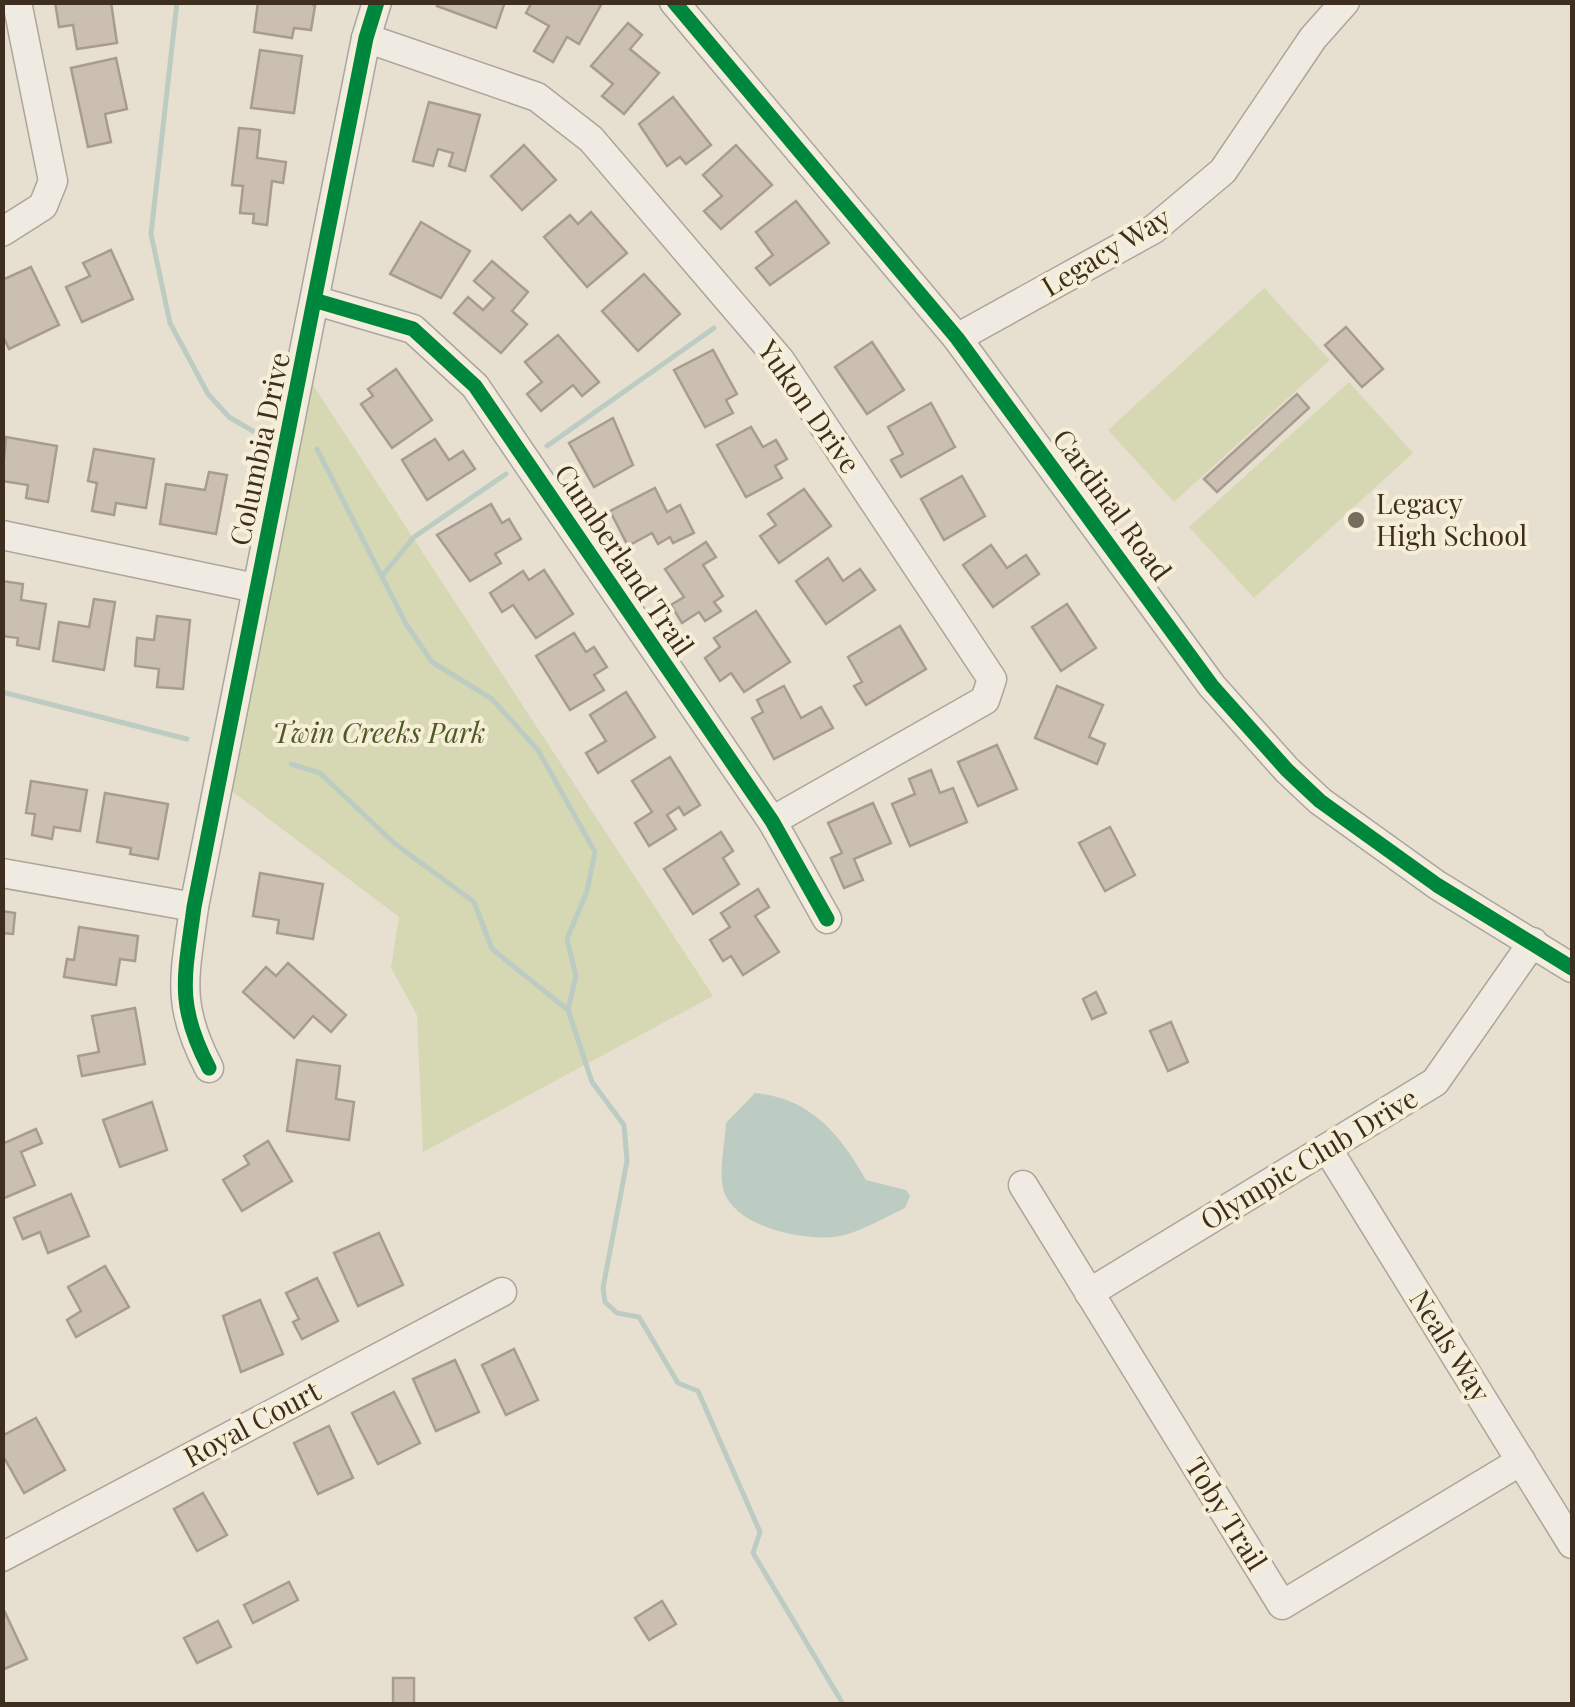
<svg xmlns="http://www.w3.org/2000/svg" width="1575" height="1707" font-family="'Playfair Display',serif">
  <rect width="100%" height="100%" fill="#e7e0d1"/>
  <!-- green -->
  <g fill="#d6d7b3">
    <path d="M1264,288L1330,360L1174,502L1108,430Z"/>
    <path d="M311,382L713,996L423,1152L417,1015L391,968L399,917L229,789Z"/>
    <path d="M1349,382L1413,453L1254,598L1189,527Z"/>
  </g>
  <!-- water -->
  <path fill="#bcccc2" d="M755,1093C810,1098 840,1134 866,1180L906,1190L910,1196L905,1208C886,1217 867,1228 848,1234C814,1245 737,1229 724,1192C718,1174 725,1143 726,1123Z"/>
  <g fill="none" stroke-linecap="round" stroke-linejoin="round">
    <!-- stream -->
    <g stroke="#bcccc2" stroke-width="5">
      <path d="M177,2L151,234L170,323L208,394L229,417L253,431"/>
      <path d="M547,446L714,328"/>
      <path d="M317,449L406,624L432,662L492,699L538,750L595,852L587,891L567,939L576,976L568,1010L592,1082L624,1125L627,1161L603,1288L605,1302L617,1313L639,1317L678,1383L698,1391L760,1532L753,1553L843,1704"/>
      <path d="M382,576L414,537L506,474"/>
      <path d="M2,692L187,739"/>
      <path d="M291,764L320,773L394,843L474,902L492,949L568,1010"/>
    </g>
  </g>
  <!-- building -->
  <g fill="#cbbfb2" stroke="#a89c90" stroke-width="2.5">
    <path d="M55,2H111L117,43L77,49L73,25L59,27Z"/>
    <path d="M258,2H308L315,6L311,30L294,28L292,38L254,32Z"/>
    <path d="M439,2H505L496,28L437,6Z"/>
    <path d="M532,2H596L601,5L579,44L567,37L553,62L534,51L549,26L526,13Z"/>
    <path d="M628,23L642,35L630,49L659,73L624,114L602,96L613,84L591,66Z"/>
    <path d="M260,50L302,56L294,113L251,108Z"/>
    <path d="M116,58L127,109L105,114L111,142L88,147L71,68Z"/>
    <path d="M673,97L711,145L686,164L680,157L667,166L639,124Z"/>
    <path d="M429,102L480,115L465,171L449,166L453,153L438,149L433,166L413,161Z"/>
    <path d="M239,128L260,130L257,158L286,162L283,183L272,181L267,225L253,223L254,214L240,213L243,186L232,185Z"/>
    <path d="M524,145L556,180L522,210L491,176Z"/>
    <path d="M736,145L772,185L721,229L704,211L722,196L703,175Z"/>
    <path d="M796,201L829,243L770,285L756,268L773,255L756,232Z"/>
    <path d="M591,212L627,253L587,287L544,237L570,215L578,224Z"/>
    <path d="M421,222L470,251L441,298L390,274Z"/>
    <path d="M111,250L133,299L82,322L66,287L90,276L83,263Z"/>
    <path d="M492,261L528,292L512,311L527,324L501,353L454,313L468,297L483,310L494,298L474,281Z"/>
    <path d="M31,267L59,325L9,349L2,334V280Z"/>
    <path d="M644,274L680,314L638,351L602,311Z"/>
    <path d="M1346,327L1383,369L1362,387L1325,345Z"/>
    <path d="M558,335L599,382L582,396L573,385L541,411L527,394L542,382L525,362Z"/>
    <path d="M872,342L904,390L867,414L835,367Z"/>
    <path d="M713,350L737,394L726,400L733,413L705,427L674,370Z"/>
    <path d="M396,369L432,420L392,448L361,404L373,396L368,389Z"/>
    <path d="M1297,394L1309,408L1217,492L1204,479Z"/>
    <path d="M931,403L955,447L901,477L891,460L903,454L888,427Z"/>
    <path d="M613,418L633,465L594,487L569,443Z"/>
    <path d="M751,427L763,447L776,440L787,459L775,466L782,478L746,497L717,445Z"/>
    <path d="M6,437L57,446L48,502L26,498L28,485L2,481Z"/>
    <path d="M435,439L449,460L463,451L475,469L427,500L402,460Z"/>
    <path d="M94,449L154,459L146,508L116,503L114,515L92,511L97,483L88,481Z"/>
    <path d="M209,472L227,475L216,534L160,524L166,484L205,490Z"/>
    <path d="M962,476L985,516L944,540L921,499Z"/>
    <path d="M655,488L667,512L680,505L694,533L673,543L670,537L658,544L652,533L628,546L610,511Z"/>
    <path d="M804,489L831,526L779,563L760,536L776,525L768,514Z"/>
    <path d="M491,504L502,523L509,519L521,539L495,554L501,563L470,581L437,535Z"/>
    <path d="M706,542L716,557L703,565L723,596L714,602L721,611L705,621L699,612L682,623L671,605L684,597L665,569Z"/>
    <path d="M991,545L1007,568L1026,555L1039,574L993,607L963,565Z"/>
    <path d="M828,558L843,581L860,569L875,590L826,624L796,581Z"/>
    <path d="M544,570L573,614L536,638L513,605L502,612L490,593L523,571L529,580Z"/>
    <path d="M2,581L23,584L21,600L46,604L39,649L17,645L18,638L2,636Z"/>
    <path d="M94,599L115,602L104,670L53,661L59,622L89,627Z"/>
    <path d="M1067,604L1096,648L1061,671L1032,627Z"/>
    <path d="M756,611L790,662L744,692L731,673L720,681L705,658L720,647L714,638Z"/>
    <path d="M157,616L190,620L183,689L157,687L159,669L135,666L137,638L154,640Z"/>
    <path d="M900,626L926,669L866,705L854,686L862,682L848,657Z"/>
    <path d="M574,633L586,652L594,647L607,667L594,675L604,690L570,710L536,656Z"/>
    <path d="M784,686L801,718L821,707L833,728L774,759L752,718L763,712L757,700Z"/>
    <path d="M1057,686L1103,705L1089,737L1105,744L1097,764L1035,738Z"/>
    <path d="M626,692L655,737L598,773L586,753L606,741L590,715Z"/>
    <path d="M997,745L1017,789L978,806L958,762Z"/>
    <path d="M670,757L700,805L684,815L679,807L667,815L676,829L649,846L635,823L652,812L632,781Z"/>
    <path d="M931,770L940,793L953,788L967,822L910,846L892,804L915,794L909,779Z"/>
    <path d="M31,781L87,790L80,831L54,827L52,839L32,835L35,814L26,813Z"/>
    <path d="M105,793L168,804L158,859L130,854L131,848L97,842Z"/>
    <path d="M873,803L891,843L854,859L863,880L844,888L831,858L842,853L828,823Z"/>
    <path d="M1110,827L1135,875L1105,891L1079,843Z"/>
    <path d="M721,832L733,851L723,858L739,884L693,914L664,869Z"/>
    <path d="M260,873L323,884L313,939L277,933L279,920L253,916Z"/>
    <path d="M758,889L769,907L755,916L779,952L743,975L731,956L723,961L710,940L730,927L721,913Z"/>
    <path d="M2,911L15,913L13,934L2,933Z"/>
    <path d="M79,927L138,936L135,961L120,959L116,985L64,977L67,959L74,960Z"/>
    <path d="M288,963L346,1015L331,1032L313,1016L294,1038L243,992L266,967L276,976Z"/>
    <path d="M1096,992L1106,1013L1092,1019L1083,999Z"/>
    <path d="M135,1008L145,1064L82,1076L78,1056L99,1052L92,1016Z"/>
    <path d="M1171,1022L1188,1062L1168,1071L1150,1031Z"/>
    <path d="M297,1060L340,1066L336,1099L354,1102L349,1140L287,1131Z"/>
    <path d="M152,1102L167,1150L120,1167L103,1120Z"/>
    <path d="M36,1129L42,1143L21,1152L35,1185L2,1199V1144Z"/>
    <path d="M268,1141L292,1181L242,1211L223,1180L249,1164L244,1156Z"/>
    <path d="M71,1194L89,1236L48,1253L40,1232L23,1239L14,1218Z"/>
    <path d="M379,1233L403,1285L358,1306L334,1253Z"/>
    <path d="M105,1266L129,1307L76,1337L67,1320L81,1311L68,1287Z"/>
    <path d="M317,1278L338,1321L302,1339L293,1322L299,1319L286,1293Z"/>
    <path d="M260,1300L283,1354L241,1372L223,1316Z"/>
    <path d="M514,1349L538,1400L506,1415L482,1365Z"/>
    <path d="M455,1360L479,1412L436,1431L413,1379Z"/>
    <path d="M394,1392L420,1443L378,1464L352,1413Z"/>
    <path d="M36,1418L65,1470L24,1493L2,1454V1436Z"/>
    <path d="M329,1426L353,1478L318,1494L294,1443Z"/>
    <path d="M203,1493L227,1535L197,1551L174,1509Z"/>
    <path d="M289,1582L298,1600L253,1623L244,1605Z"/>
    <path d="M662,1601L676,1624L649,1640L635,1618Z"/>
    <path d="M2,1606L27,1659L2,1670Z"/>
    <path d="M218,1621L231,1647L197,1663L184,1638Z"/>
    <rect x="393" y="1678" width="21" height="26"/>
  </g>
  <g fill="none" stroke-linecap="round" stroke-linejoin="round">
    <defs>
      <g id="minor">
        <path d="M674,2L957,338L1212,686L1287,770L1320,801L1437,885L1572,968"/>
        <path d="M366,38L537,97L591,139L780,360L992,679L985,700L772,821"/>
        <path d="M2,232L43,206L53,181L17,2"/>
        <path d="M317,301L413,329L475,386L772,821L827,919"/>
        <path d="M957,338L1154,229L1223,171L1313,38L1345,2"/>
        <path d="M2,535L256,588"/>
        <path d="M2,873L194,907"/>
        <path d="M209,1068C175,1003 185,976 194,907L366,38L377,2"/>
        <path d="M1327,1148L1572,1544"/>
        <path d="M1023,1185L1282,1605L1521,1461"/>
        <path d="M1089,1293L1435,1082L1533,942"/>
        <path d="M2,1557L502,1292"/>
      </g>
    </defs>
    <!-- minor casing -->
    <use href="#minor" stroke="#ada599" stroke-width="31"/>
    <!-- minor -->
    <use href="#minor" stroke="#efebe3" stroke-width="28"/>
    <defs>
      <g id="cycleway">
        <path d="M674,2L957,338L1212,686L1287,770L1320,801L1437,885L1572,968"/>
        <path d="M317,301L413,329L475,386L772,821L827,919"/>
        <path d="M209,1068C175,1003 185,976 194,907L366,38L377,2"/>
      </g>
    </defs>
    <!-- cycleway casing -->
    <use href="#cycleway" stroke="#f7eed8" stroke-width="21"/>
    <!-- cycleway -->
    <use href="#cycleway" stroke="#00873e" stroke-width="15"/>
  </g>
  <!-- markers -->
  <circle fill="#786c5e" stroke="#f7eed8" stroke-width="4" cx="1356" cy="520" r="10"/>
  <g text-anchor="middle" stroke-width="8" stroke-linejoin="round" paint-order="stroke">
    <!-- street labels -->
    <g font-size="28" fill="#3d2e20" stroke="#f7eed8">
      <text transform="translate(1106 252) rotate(-31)" y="10">Legacy Way</text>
      <text transform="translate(809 407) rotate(55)" y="10">Yukon Drive</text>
      <text transform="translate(260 449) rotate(-78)" y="10">Columbia Drive</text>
      <text transform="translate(1112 505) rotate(54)" y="10">Cardinal Road</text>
      <text transform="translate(624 560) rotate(56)" y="10">Cumberland Trail</text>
      <text transform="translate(1309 1159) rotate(-31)" y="10">Olympic Club Drive</text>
      <text transform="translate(1450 1346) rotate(58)" y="10">Neals Way</text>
      <text transform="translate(252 1424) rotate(-28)" y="10">Royal Court</text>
      <text transform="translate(1226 1514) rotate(58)" y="10">Toby Trail</text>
    </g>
    <!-- poi labels -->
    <g font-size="28" fill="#3d2e20" stroke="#f7eed8" text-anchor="start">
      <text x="1376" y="514">Legacy<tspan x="1376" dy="32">High School</tspan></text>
    </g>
    <!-- park labels -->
    <g font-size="28" font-style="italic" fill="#4d5a26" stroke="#f7eed8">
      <text x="379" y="743">Twin Creeks Park</text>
    </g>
  </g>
  <!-- border -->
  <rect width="1575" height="1707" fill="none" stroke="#3d2e20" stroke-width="10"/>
</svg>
